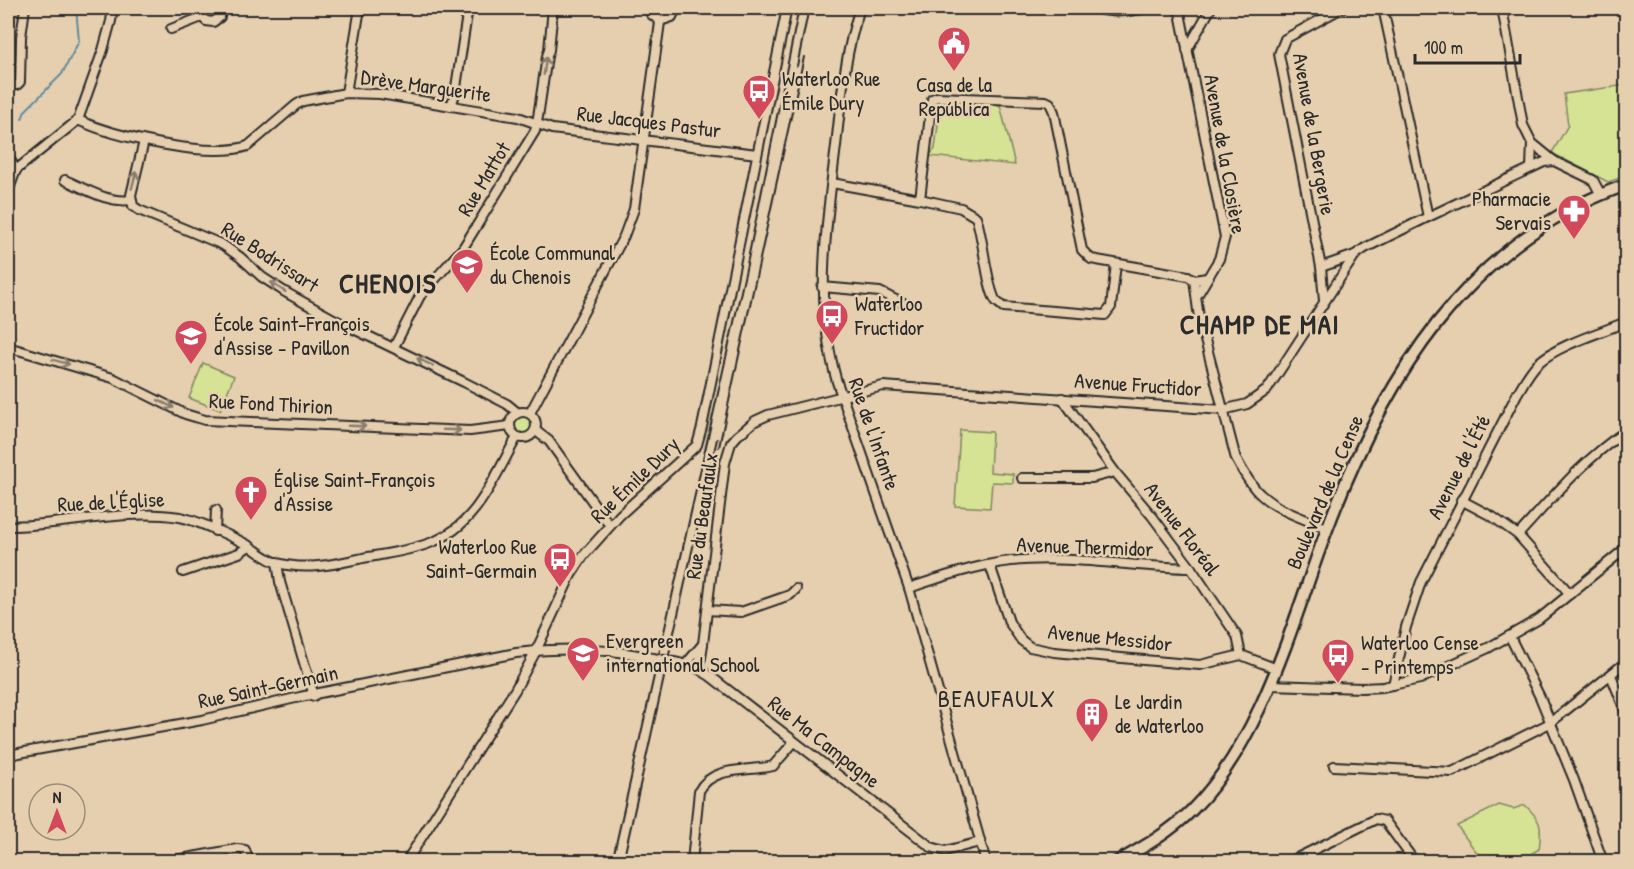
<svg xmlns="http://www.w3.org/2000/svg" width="1634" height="869" font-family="'Patrick Hand',sans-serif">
  <rect width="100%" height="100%" fill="#e6cfaf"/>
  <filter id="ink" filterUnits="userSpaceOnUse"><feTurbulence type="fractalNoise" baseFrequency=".0167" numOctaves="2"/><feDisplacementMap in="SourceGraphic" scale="12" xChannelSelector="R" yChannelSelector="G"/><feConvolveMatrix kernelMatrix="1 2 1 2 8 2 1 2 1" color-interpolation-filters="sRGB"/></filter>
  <g filter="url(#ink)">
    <!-- green -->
    <g fill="#d6e294" stroke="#808660" stroke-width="1.5">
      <path d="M1626,85V176L1608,182L1552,153L1568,125L1564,94Z"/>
      <path d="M944,100L946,103L1000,105L1015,165L929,156L935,149L938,125L934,121C935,110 934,104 944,100Z"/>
      <path d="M203,363L234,376L220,410L189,398Z"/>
      <circle cx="523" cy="425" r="10"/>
      <path d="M960,430L992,432L990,472L1013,474V483L992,482L990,508L955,506Z"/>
      <path d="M1499,805L1513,809L1525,805C1542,821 1542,827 1539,849L1519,861H1483L1457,826Z"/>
    </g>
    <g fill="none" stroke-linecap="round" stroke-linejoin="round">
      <!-- stream -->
      <path stroke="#638c9e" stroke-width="2" d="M22,119L25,111L62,74L79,41L76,8"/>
      <defs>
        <g id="street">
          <path d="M203,8L202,17L206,21L213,22L220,17L222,8"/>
          <path d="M649,8L651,14L660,21L672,17L676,8"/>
          <path d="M860,8C845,52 841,100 836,146C826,226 814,303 837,382L909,588L986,862"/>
          <path d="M1096,8C1110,13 1131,12 1146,8"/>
          <path d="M1179,8L1225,237L1219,259L1198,294"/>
          <path d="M1383,8L1428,217"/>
          <path d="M1502,8L1523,125L1532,143L1531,168"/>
          <path d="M171,29L202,17"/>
          <path d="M1187,50L1211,8"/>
          <path d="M8,86L17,85L20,82L21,37L25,8"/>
          <path d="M346,93L360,8"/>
          <path d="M451,106L455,94L468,8"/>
          <path d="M78,120C115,137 209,159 248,146L296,105L303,101L346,93L380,94L518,117L552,129L757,154"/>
          <path d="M144,141L131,195L133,206L139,210L223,245L240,257L262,277L285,292L339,322L464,382L507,404L518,413"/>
          <path d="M1532,143L1554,161L1593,180L1601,195"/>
          <path d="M8,156L16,170"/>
          <path d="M65,180C86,189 107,203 131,200"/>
          <path d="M832,183L920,199L961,208L976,217C983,236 987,289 996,301C998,303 1001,305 1003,307L1105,315L1111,307L1116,264"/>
          <path d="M8,192L16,170L78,120L103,50L111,21L113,8"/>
          <path d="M920,199L932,99L937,97L1046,101L1050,103L1054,112L1082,250L1091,259L1188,276L1194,280L1207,278"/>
          <path d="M1321,267L1355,255L1365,248L1428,217L1544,162L1554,161"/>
          <path d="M1194,280C1196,293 1197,305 1199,317L1236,459C1243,471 1250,485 1260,494C1278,511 1305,519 1327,528"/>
          <path d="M822,287L880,292L904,304"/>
          <path d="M1324,301L1321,267L1279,54L1285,39L1342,8"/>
          <path d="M8,347L113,378L185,414L205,420L470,431L510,426"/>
          <path d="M394,347L420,296L463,248L535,131L538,117L547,56L549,50L553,8"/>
          <path d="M1062,398L1115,472L1152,516L1191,568L1237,636L1241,655L1277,669"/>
          <circle cx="523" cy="425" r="13"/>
          <path d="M530,413L624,236L634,209L662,8"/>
          <path d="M536,431L549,441L610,526"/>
          <path d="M1022,478H1092L1115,472"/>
          <path d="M1461,500L1493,517L1518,535L1570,594"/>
          <path d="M8,526C65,526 122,508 180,517C196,520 236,538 251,547C260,553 268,560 278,563C307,571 335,564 363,558C385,554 409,551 430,543C477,526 494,477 517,437"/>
          <path d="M215,531L216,510"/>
          <path d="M1518,535C1552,498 1584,459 1626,431"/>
          <path d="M277,562L280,582L314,696"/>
          <path d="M990,565L1009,622L1021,640L1030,647L1054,652L1200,665L1241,655"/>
          <path d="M183,572L239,553L249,546"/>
          <path d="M909,588C942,577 977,565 1011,561C1070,555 1132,567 1191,568"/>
          <path d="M707,610L741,612L790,595L796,589"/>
          <path d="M1510,637L1540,697L1574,780L1603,862"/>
          <path d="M679,663L697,668L710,676L931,847L945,851L980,842"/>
          <path d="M685,665L703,644"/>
          <path d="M697,668L701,658L703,644L725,463L731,443L737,436L755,421L768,415L883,386L1223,410L1247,404L1267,390L1355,255"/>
          <path d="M1611,675L1626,713"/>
          <path d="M1270,685L1362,688L1383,687L1420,679L1488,648L1539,619L1626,548"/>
          <path d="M1393,685L1406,627L1421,582L1517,394C1523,384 1529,372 1538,363C1560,344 1600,333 1626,322"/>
          <path d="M8,755L202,720L300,697L516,653C560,648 609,648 653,658"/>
          <path d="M1334,766L1452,772L1550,723L1626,662"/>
          <path d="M164,862L237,849L245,850L249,862"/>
          <path d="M406,862L515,690L536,651L571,575L584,555L620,515L697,445L702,427L787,8"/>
          <path d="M692,862L699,791C712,765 749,772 773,766L794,742"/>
          <path d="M781,862L784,859"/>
          <path d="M1289,862L1376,819L1385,821L1415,862"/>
        </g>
        <path id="secondary" d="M1117,862C1144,847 1170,832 1192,810C1262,740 1292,623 1326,532C1382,381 1468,240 1626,185"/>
      </defs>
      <!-- street casing -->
      <use href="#street" stroke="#2b2b2b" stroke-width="12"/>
      <!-- secondary casing -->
      <use href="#secondary" stroke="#2b2b2b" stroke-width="15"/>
      <!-- street -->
      <use href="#street" stroke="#e6cfaf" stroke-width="8"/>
      <!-- secondary -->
      <use href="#secondary" stroke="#e6cfaf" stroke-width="10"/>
      <!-- rail -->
      <g stroke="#2b2b2b" stroke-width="2">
        <path d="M797,66L809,8"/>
        <path d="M719,447L804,57"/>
        <path d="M612,862L746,269L799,8"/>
        <path d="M623,862L717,439"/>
      </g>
      <defs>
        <path id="street-bridge" d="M653,658L679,663"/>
      </defs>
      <!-- street-bridge casing -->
      <use href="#street-bridge" stroke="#2b2b2b" stroke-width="12" stroke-linecap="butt"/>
      <!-- street-bridge -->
      <use href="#street-bridge" stroke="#e6cfaf" stroke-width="8"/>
    </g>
    <!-- one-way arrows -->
    <defs><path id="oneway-shaft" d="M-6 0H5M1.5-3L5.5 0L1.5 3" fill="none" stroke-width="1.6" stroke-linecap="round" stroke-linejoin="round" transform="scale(1.5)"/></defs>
    <g stroke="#887d6d">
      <use href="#oneway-shaft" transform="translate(545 66) rotate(-82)"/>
      <use href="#oneway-shaft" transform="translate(134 180) rotate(-75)"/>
      <use href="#oneway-shaft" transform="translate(278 287) rotate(-147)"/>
      <use href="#oneway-shaft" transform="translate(61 362) rotate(15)"/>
      <use href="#oneway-shaft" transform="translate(425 362) rotate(-154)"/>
      <use href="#oneway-shaft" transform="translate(166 404) rotate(26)"/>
      <use href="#oneway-shaft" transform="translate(357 426) rotate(2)"/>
      <use href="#oneway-shaft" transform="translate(452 430) rotate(2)"/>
    </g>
  </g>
  <!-- icons -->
  <defs>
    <symbol id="civic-pin" viewBox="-11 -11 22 30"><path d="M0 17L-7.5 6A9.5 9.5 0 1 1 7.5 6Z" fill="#d1495b" stroke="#e6cfaf"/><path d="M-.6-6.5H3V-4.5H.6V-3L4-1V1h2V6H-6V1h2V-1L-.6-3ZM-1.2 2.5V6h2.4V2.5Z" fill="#fff"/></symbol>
    <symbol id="bus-pin" viewBox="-11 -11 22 30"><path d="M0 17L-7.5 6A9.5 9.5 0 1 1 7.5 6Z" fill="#d1495b" stroke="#e6cfaf"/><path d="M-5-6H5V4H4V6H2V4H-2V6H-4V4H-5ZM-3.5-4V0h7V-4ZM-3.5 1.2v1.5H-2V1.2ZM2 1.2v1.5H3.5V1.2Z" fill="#fff"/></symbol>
    <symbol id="pharmacy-pin" viewBox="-11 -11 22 30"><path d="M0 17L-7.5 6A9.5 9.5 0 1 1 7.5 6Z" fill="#d1495b" stroke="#e6cfaf"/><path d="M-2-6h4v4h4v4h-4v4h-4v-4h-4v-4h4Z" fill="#fff"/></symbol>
    <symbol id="school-pin" viewBox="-11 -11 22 30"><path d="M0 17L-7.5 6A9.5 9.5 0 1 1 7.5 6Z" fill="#d1495b" stroke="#e6cfaf"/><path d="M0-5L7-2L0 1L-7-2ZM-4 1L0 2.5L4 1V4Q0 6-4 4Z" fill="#fff"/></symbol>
    <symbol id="church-pin" viewBox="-11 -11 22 30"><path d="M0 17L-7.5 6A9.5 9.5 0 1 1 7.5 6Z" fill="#d1495b" stroke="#e6cfaf"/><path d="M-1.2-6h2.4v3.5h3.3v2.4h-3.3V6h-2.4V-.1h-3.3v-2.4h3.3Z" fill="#fff"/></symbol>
    <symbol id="building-pin" viewBox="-11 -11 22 30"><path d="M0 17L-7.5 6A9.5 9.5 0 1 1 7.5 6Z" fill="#d1495b" stroke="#e6cfaf"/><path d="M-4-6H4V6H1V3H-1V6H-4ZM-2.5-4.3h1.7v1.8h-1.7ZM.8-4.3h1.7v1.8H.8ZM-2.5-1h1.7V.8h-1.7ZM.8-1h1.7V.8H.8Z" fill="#fff"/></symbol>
  </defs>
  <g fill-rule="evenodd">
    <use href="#civic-pin" x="935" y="24" width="38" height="52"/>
    <use href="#bus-pin" x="740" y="72" width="38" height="52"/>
    <use href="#pharmacy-pin" x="1555" y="192" width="38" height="52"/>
    <use href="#school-pin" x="448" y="246" width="38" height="52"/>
    <use href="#bus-pin" x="813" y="297" width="38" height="52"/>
    <use href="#school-pin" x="172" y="317" width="38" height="52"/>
    <use href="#church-pin" x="232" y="473" width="38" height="52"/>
    <use href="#bus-pin" x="541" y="540" width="38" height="52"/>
    <use href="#school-pin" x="564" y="634" width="38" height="52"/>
    <use href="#bus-pin" x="1319" y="636" width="38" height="52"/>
    <use href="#building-pin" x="1073" y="695" width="38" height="52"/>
  </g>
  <g text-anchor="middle" stroke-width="5" stroke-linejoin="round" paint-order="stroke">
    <!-- poi labels -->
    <g font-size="21" fill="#2b2b2b" stroke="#e6cfaf" text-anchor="start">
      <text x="782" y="86">Waterloo Rue<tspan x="782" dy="24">Émile Dury</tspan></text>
      <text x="954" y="92" text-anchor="middle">Casa de la<tspan x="954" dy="24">República</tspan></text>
      <text x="1551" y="206" text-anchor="end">Pharmacie<tspan x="1551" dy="24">Servais</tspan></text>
      <text x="490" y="260">École Communal<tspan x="490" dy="24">du Chenois</tspan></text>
      <text x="855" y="311">Waterloo<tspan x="855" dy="24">Fructidor</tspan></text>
      <text x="214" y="331">École Saint-François<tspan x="214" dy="24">d'Assise - Pavillon</tspan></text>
      <text x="274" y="487">Église Saint-François<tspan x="274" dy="24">d'Assise</tspan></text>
      <text x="537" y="554" text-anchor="end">Waterloo Rue<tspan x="537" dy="24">Saint-Germain</tspan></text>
      <text x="606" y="648">Evergreen<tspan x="606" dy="24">international School</tspan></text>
      <text x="1361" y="650">Waterloo Cense<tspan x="1361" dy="24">- Printemps</tspan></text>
      <text x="1115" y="709">Le Jardin<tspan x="1115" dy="24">de Waterloo</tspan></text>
    </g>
    <!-- street labels -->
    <g font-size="21" fill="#2b2b2b" stroke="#e6cfaf">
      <text transform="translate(426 86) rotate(8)" y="7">Drève Marguerite</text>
      <text transform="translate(649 122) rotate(7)" y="7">Rue Jacques Pastur</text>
      <text transform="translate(1314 134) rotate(80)" y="7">Avenue de la Bergerie</text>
      <text transform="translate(1225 154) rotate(80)" y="7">Avenue de la Closière</text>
      <text transform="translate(484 179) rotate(-59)" y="7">Rue Mattot</text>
      <text transform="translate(270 257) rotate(33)" y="7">Rue Bodrissart</text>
      <text transform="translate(1138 385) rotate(4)" y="7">Avenue Fructidor</text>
      <text transform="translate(271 404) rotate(3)" y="7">Rue Fond Thirion</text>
      <text transform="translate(874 434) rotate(71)" y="7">Rue de l'Infante</text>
      <text transform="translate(1459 467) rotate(-63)" y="7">Avenue de l'Été</text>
      <text transform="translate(635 480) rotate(-44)" y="7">Rue Émile Dury</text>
      <text transform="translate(1325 492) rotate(-67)" y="7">Boulevard de la Cense</text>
      <text transform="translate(111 502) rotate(-3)" y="7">Rue de l'Église</text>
      <text transform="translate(702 516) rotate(-82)" y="7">Rue du Beaufaulx</text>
      <text transform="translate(1182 529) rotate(53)" y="7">Avenue Floréal</text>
      <text transform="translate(1085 547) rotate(2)" y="7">Avenue Thermidor</text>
      <text transform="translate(1110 638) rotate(6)" y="7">Avenue Messidor</text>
      <text transform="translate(268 687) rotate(-12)" y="7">Rue Saint-Germain</text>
      <text transform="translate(824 742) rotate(38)" y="7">Rue Ma Campagne</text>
    </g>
    <!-- quarter labels -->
    <g font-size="24" letter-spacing="1.5" fill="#2b2b2b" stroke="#e6cfaf">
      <text x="997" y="707">BEAUFAULX</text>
    </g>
    <!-- district labels -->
    <g font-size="27" font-weight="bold" letter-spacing="1.5" fill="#2b2b2b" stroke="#e6cfaf">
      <text x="388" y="293">CHENOIS</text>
      <text x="1260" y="334">CHAMP DE MAI</text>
    </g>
  </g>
  <!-- margin -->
  <rect width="1634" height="869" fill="none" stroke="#e6cfaf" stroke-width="30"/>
  <rect x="15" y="15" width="1604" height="839" fill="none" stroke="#2b2b2b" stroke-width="2" filter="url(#ink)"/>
  <!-- north arrow -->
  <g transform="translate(57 812)"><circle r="28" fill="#e6cfaf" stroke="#9b8d7a" stroke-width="1.5"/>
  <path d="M0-4.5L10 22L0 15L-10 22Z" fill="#d1495b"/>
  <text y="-9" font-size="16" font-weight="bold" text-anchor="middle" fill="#2b2b2b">N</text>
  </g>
  <!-- scale -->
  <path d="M1415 54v9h105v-9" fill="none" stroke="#2b2b2b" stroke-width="3"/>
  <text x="1424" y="54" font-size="18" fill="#2b2b2b" stroke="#e6cfaf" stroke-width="4.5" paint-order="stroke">100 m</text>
</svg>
